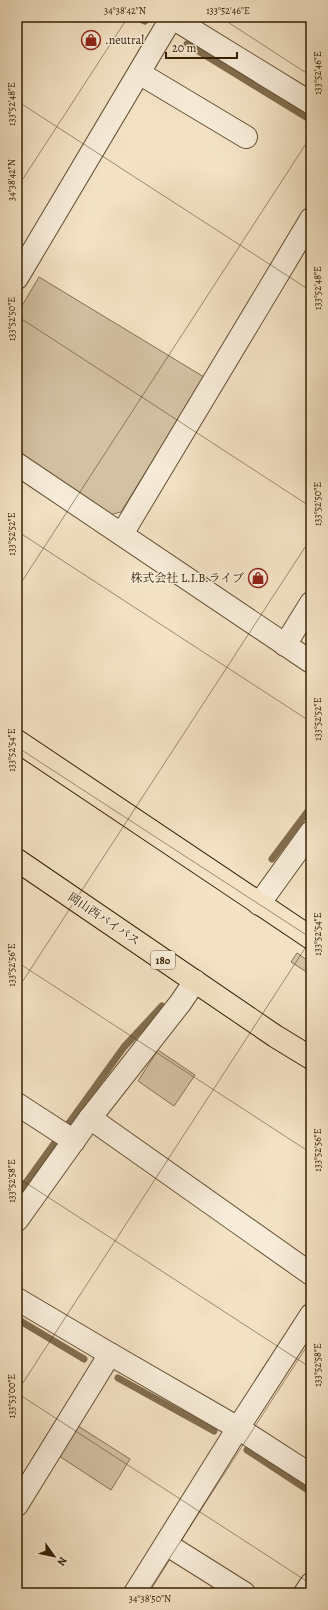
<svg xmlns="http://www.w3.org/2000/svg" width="328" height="1610" font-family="Alegreya,'Noto Serif JP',serif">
  <rect width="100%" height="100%" fill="#f3e2c4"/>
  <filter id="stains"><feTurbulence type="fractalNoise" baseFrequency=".005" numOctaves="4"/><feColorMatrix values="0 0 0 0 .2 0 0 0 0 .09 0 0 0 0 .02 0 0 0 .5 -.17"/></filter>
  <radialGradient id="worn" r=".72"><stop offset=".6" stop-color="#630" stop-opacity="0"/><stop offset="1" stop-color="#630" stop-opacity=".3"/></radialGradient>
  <!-- green -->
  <g fill="#d3c1a3" stroke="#847052">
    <path d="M39,277L204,377L121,512L109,515L17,453V314Z"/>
    <path d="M297,953L311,963V975L291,962Z"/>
    <path d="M158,1050L195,1075L174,1106L138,1081Z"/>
    <path d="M78,1426L130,1459L111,1490L59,1456Z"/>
  </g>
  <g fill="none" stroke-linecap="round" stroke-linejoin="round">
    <!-- stream -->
    <g stroke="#816d4e" stroke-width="7">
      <path d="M137,17L145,21"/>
      <path d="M187,44L311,120"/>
      <path d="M272,859L311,807"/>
      <path d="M17,1195L124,1047L162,1006"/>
      <path d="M17,1319L84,1359"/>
      <path d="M118,1378L214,1431"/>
      <path d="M247,1450L311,1492"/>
    </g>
    <defs>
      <g id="minor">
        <path d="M171,17L311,103"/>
        <path d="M139,73L246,137"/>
        <path d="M17,278L172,17"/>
        <path d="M17,464L311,662"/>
        <path d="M122,534L311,219"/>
        <path d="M285,645L311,603"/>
        <path d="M259,904L311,832"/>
        <path d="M17,1104L74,1141"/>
        <path d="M90,1118L311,1274"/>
        <path d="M17,1220L90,1118L181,1002L195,981"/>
        <path d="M17,1299L110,1354L238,1428L311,1475"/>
        <path d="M17,1505L110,1354"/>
        <path d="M166,1544L244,1593"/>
        <path d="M135,1593L238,1428L311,1315"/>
        <path d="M305,1593L311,1584"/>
      </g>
      <g id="highway">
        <path d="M17,741L311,938"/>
        <path d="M17,860L275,1036L311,1058"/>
      </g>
    </defs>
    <!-- minor casing -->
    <use href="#minor" stroke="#655032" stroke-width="24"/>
    <!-- highway casing -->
    <use href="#highway" stroke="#362001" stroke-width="24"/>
    <!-- minor -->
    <use href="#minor" stroke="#f7ecd9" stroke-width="22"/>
    <!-- highway -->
    <use href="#highway" stroke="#f3e2c4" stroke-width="22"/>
  </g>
  <!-- ticks -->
  <path fill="none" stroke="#362001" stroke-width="1" stroke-opacity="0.45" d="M220,17L311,76M17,101L311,291M17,188L128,17M17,316L311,507M17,531L311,722M17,589L311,136M17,747L311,938M17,962L311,1153M17,990L311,538M17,1177L311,1368M17,1392L311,939M17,1393L311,1584M147,1593L311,1340"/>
  <!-- icons -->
  <defs>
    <symbol id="shop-ring" viewBox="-11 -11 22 22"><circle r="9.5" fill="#f7ecd9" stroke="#8f2418" stroke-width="1.5"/><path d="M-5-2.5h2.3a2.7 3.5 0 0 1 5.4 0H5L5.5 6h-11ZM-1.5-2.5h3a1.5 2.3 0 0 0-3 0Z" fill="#8f2418"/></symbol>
  </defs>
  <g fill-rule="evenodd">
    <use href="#shop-ring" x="80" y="29" width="22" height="22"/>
    <use href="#shop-ring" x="247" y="567" width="22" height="22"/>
  </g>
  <g text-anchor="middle" stroke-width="3" stroke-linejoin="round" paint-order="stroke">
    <!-- shield labels -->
    <rect fill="#f7ecd9" stroke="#705d42" stroke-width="1" x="151" y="951" width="24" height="18" rx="3"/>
    <g font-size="11" font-weight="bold" fill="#362001">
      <text x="163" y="964">180</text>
    </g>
    <!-- poi labels -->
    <g font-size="12" fill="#362001" stroke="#f7ecd9" text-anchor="start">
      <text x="105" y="44">.neutral</text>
      <text x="244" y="582" text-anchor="end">株式会社 L.I.B.ライブ</text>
    </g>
    <!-- street labels -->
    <g font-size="12" fill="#362001" stroke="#f7ecd9">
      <text transform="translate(104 919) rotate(34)" y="4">岡山西バイパス</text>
    </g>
  </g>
  <!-- margin -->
  <rect width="328" height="1610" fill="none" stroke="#f3e2c4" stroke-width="44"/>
  <!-- north arrow -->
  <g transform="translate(54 1556) rotate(123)" stroke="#f7ecd9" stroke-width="3" paint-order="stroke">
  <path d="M0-3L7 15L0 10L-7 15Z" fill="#362001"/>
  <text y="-6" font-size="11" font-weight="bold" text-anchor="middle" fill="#362001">N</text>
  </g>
  <!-- scale -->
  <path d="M166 52v6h71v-6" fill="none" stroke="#362001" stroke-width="2"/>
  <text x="172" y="52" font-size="12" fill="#362001" stroke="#f7ecd9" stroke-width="3" paint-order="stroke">20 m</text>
  <rect x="22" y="22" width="284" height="1566" fill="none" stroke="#362001" stroke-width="1.5"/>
  <g font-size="10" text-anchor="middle" fill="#362001">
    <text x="125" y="14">34°38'42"N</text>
    <text x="228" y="14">133°52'46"E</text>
    <text transform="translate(317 73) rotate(-90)" y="4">133°52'46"E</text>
    <text transform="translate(11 104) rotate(-90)" y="4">133°52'48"E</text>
    <text transform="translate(11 180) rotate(-90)" y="4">34°38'42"N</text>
    <text transform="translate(317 288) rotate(-90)" y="4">133°52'48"E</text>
    <text transform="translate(11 319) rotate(-90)" y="4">133°52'50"E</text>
    <text transform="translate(317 504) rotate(-90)" y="4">133°52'50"E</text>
    <text transform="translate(11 534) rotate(-90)" y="4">133°52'52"E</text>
    <text transform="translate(317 719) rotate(-90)" y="4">133°52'52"E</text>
    <text transform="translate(11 750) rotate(-90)" y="4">133°52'54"E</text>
    <text transform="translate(317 934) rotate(-90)" y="4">133°52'54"E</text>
    <text transform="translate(11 965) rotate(-90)" y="4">133°52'56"E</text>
    <text transform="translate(317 1150) rotate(-90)" y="4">133°52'56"E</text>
    <text transform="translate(11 1181) rotate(-90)" y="4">133°52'58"E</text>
    <text transform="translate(317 1365) rotate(-90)" y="4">133°52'58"E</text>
    <text transform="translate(11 1396) rotate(-90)" y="4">133°53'00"E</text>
    <text x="150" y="1602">34°38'50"N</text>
  </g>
  <rect width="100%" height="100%" filter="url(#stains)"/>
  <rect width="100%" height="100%" fill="url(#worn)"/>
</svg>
